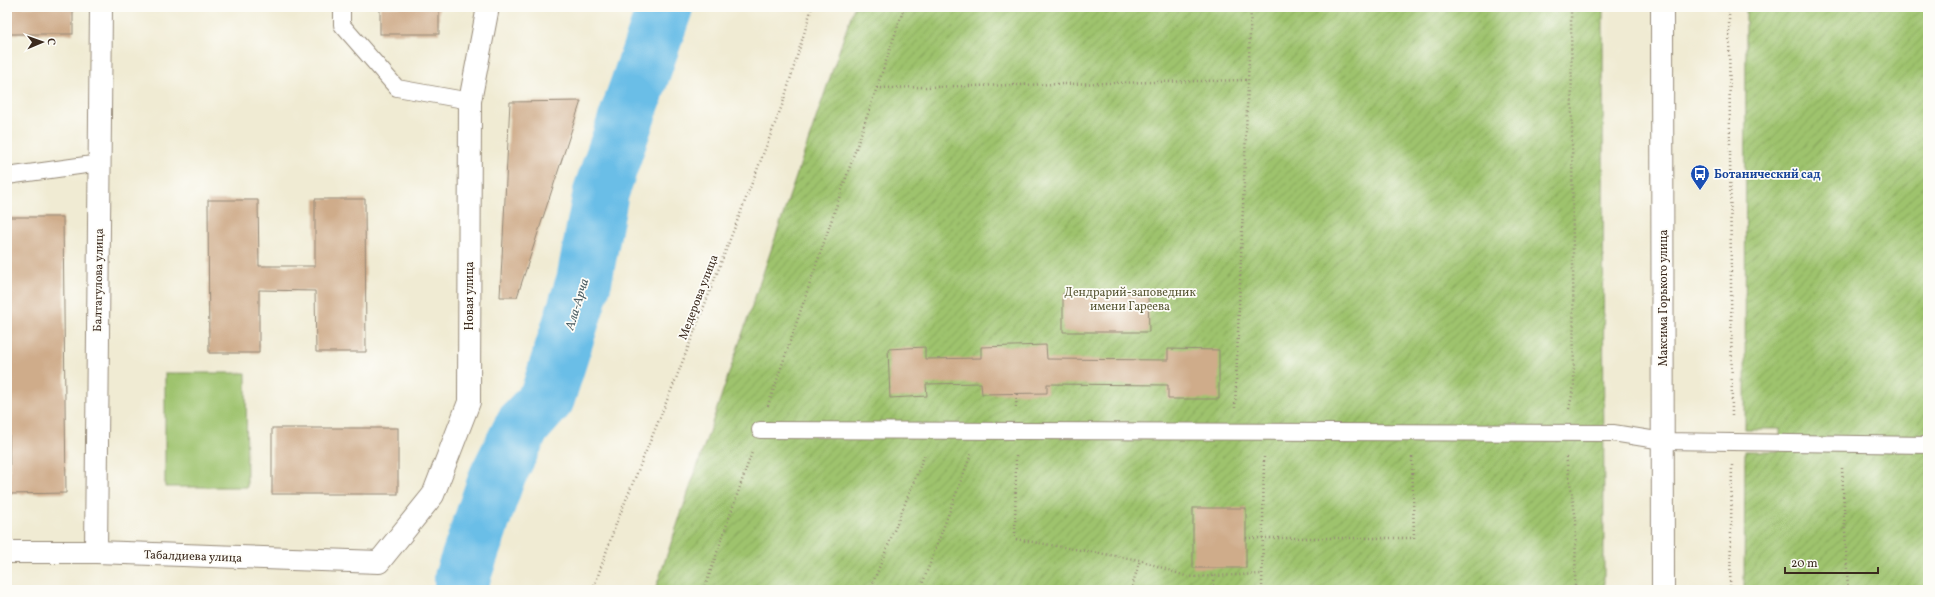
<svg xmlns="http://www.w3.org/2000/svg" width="1935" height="597" font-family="Vollkorn,serif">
  <defs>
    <pattern id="garden-furrows" width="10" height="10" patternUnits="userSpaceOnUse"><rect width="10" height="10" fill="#9ec36d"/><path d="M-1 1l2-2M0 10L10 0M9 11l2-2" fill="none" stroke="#829f59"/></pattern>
  </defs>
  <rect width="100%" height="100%" fill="#fdfcf7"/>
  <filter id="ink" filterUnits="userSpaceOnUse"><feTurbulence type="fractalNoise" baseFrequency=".025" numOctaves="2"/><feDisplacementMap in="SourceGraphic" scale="8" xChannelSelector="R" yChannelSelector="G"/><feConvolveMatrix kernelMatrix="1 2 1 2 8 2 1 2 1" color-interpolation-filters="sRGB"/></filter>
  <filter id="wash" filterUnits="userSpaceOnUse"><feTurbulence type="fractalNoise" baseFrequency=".012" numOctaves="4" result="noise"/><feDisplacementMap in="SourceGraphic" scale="16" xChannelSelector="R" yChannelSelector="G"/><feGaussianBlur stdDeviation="0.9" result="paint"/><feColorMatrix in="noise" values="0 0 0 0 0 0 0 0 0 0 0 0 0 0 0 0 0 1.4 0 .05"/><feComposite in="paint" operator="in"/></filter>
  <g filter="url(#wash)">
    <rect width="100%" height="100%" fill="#f0ebd3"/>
    <!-- garden -->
    <g fill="url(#garden-furrows)" stroke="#6c7646">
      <path d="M854,7H1603L1604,590H655Z"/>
      <path d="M1746,7H1928V590H1744L1745,451H1780V429H1745Z"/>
    </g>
    <!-- pitch -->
    <path fill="#9ec36d" stroke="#6c7646" d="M165,373H246L247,487H165Z"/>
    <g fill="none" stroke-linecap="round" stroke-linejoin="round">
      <!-- river -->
      <path stroke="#6bbee7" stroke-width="56" d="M462,590V578L497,477L523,425L547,398L584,281L601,192L665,7"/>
    </g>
    <g id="blocks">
      <!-- building -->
      <g fill="#cfac8a">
        <rect x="7" y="7" width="66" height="27"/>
        <rect x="380" y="7" width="59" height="27"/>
        <path d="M581,101L517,297H500L510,102Z"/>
        <path d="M315,199H365L366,352H316L315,291L259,290V353H209L208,200H258L259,266H315Z"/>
        <path d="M7,217H63L66,493L10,494Z"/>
        <path d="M1063,293H1148L1149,332H1063Z"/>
        <path d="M1046,345L1047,359L1168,360V349L1219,350V399H1168V385L1047,384V393L982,394L981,383L926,384L927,396L890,398L888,349L925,347V359L981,358V347Z"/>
        <rect x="272" y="428" width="126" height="66"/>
        <rect x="1193" y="508" width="53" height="60"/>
      </g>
    </g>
  </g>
  <g filter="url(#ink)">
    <use href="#blocks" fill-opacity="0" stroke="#968a78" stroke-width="1"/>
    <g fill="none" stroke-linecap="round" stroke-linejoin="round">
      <defs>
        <g id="service">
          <path d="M342,7V25L397,88L470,101"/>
          <path d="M7,176L100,163"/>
          <path d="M760,430L1613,433L1663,441L1928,445"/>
        </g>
        <g id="minor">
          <path d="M7,552H96L379,562L433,495L469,402L470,101L488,7"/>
          <path d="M96,552L101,7"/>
        </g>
        <path id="primary" d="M1662,7L1663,590"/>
      </defs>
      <!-- service casing -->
      <use href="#service" stroke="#968a78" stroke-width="18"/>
      <!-- minor casing -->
      <use href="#minor" stroke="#968a78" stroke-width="24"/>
      <!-- primary casing -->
      <use href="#primary" stroke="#968a78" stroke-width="24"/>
      <!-- path -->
      <g stroke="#968a78" stroke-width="2.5" stroke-dasharray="1 3" stroke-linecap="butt">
        <path d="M1729,7L1732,418"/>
        <path d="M877,88L1248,80"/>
        <path d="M768,406L903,11L908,7"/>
        <path d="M1016,407L1017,393"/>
        <path d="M1235,408L1251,7"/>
        <path d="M1569,409L1574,386L1571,7"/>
        <path d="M1016,456L1015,539L1140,560L1188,577L1263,574"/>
        <path d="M1566,457L1576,520L1575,590"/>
        <path d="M1842,468L1848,590"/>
        <path d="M1246,538H1414L1412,456"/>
        <path d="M1213,576V590"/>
        <path d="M593,590L616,524L677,376L783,103L812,7"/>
        <path d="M704,590L752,452"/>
        <path d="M870,590L925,454"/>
        <path d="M920,590L971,454"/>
        <path d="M1131,590L1140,560"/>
        <path d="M1262,590L1264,457"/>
        <path d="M1730,590L1732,465"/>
      </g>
      <!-- service -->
      <use href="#service" stroke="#fff" stroke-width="16"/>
      <!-- minor -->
      <use href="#minor" stroke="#fff" stroke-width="22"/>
      <!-- primary -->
      <use href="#primary" stroke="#fff" stroke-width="22"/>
    </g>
  </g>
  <!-- icons -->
  <defs>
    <symbol id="bus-pin" viewBox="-11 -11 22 30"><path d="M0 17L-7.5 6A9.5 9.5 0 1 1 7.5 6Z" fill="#1a4fb4" stroke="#fdfcf7"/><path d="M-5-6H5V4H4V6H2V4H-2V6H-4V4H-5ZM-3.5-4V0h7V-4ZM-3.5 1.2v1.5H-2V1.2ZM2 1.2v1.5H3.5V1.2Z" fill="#fff"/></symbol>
  </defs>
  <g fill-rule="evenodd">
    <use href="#bus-pin" x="1689" y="163" width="22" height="30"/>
  </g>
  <g text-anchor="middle" stroke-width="3.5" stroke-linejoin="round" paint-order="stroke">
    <!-- transit labels -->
    <g font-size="12" font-weight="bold" fill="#164399" stroke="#fdfcf7" text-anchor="start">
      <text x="1714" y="178">Ботанический сад</text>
    </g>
    <!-- street labels -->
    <g font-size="12" fill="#3b2a1e" stroke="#fdfcf7">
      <text transform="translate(98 280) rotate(-89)" y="4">Балтагулова улица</text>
      <text transform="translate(469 296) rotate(-90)" y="4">Новая улица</text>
      <text transform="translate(698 297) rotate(-69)" y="4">Медерова улица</text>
      <text transform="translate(1663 298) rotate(-90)" y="4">Максима Горького улица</text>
      <text transform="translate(193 556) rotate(2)" y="4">Табалдиева улица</text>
    </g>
    <!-- park labels -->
    <g font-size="12" fill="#595836" stroke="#fdfcf7">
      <text x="1130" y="296">Дендрарий-заповедник<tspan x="1130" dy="14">имени Гареева</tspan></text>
    </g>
    <!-- water labels -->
    <g font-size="13" font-style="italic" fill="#4c5e64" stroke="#fdfcf7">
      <text transform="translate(576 304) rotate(-73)" y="5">Ала-Арча</text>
    </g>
  </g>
  <!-- margin -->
  <rect width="1935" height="597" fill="none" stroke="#fdfcf7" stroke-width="24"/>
  <!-- north arrow -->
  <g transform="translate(42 42) rotate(88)" stroke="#fdfcf7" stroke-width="3" paint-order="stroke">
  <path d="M0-3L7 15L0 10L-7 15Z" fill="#3b2a1e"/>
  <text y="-6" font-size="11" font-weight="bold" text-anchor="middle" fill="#3b2a1e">С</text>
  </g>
  <!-- scale -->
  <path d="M1785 567v6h93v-6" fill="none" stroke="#3b2a1e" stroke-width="2"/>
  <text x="1791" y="567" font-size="12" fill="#3b2a1e" stroke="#fdfcf7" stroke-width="3" paint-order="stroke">20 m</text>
</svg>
